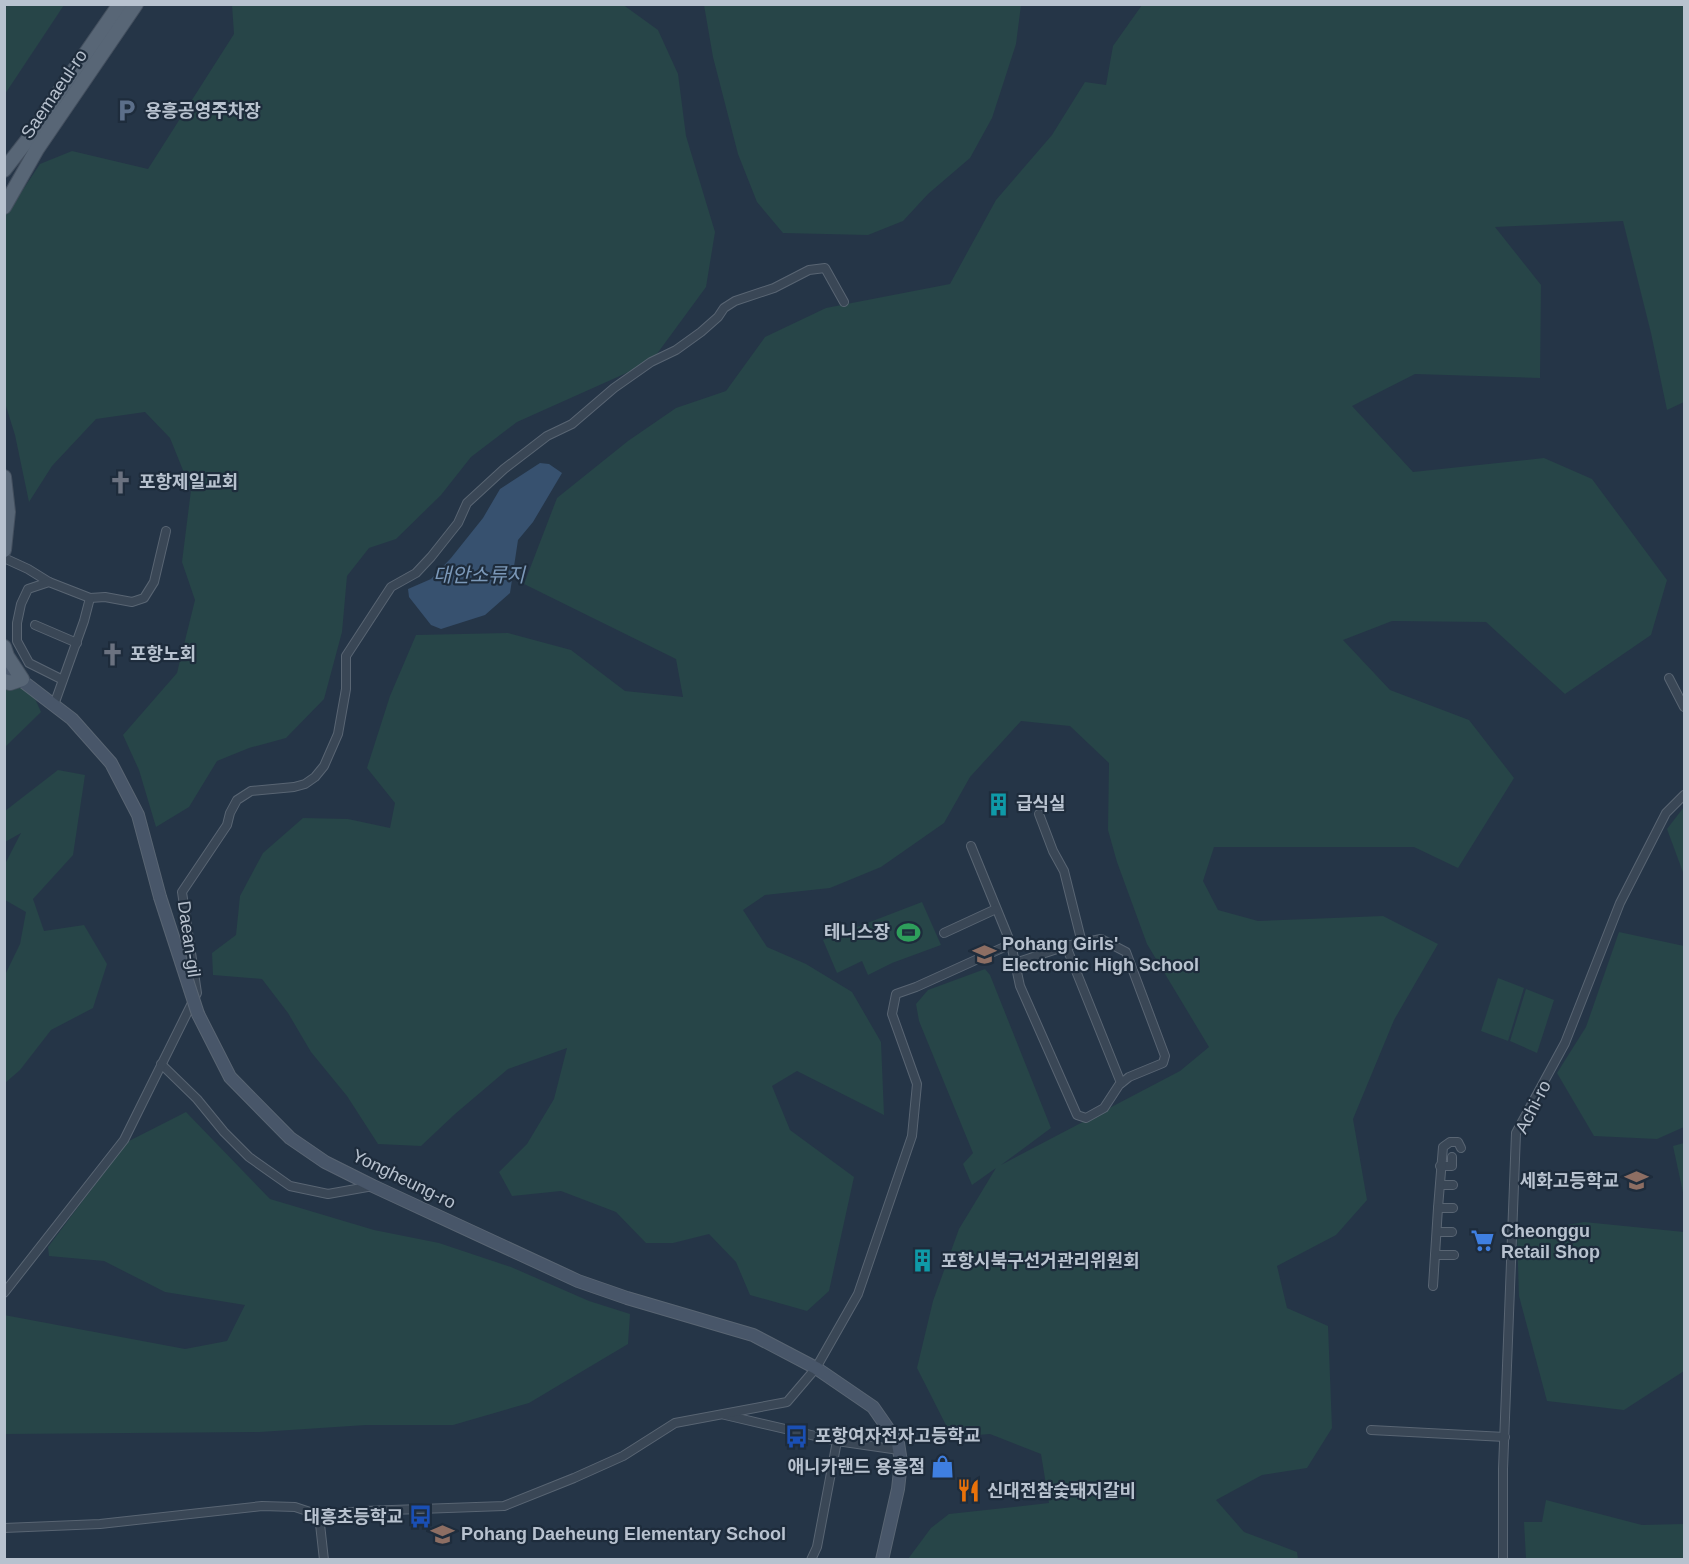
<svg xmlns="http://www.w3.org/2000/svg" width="1689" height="1564" font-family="Helvetica,'Noto Sans KR',sans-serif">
  <rect width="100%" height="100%" fill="#253547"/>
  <!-- green -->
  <g fill="#274548">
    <path d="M622,4L658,30L678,74L686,136L715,232L706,287L651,362L517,422L471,457L441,495L396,539L369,548L347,576L342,632L324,699L286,738L249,748L217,761L189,807L156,827L139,770L123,735L177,673L195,600L182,562L191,490L170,438L145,412L96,419L52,466L29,502L15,435L5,403L4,218L40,164L72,151L148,169L234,34L232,5Z"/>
    <path d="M7,5H64L5,94L4,12Z"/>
    <path d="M704,5V4L1021,5L1016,44L992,118L970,158L928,194L903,221L868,235L783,233L757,202L738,154L713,57Z"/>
    <path d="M1142,5H1684V402L1667,410L1651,333L1623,221L1495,227L1541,285L1540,378L1415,374L1352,406L1413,472L1544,458L1592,479L1667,580L1651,635L1565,694L1486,622L1392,621L1343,640L1390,690L1469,720L1514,778L1458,868L1414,847H1214L1203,881L1218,910L1258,921L1383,916L1438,944L1394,1020L1353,1119L1367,1200L1336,1235L1277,1266L1287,1308L1328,1326L1332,1428L1307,1468L1262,1475L1216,1500L1244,1532L1297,1552L1298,1559H908L931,1528L949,1514L1049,1503L1041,1454L990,1434L952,1437L917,1368L933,1301L959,1229L996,1168L972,1185L963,1164L973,1153L919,1021L916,1004L928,990L985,969L990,975L1051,1128L1001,1165L1180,1071L1209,1047L1147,944L1117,862L1108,830L1109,763L1070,726L1021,721L970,777L944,823L881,867L830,888L765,895L743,910L767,947L806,964L852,992L881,1042L884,1115L797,1071L772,1086L790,1130L854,1177L829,1291L807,1311L750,1295L736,1262L709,1234L673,1243H646L616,1212L561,1191L512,1196L499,1172L527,1144L554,1099L567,1048L508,1069L455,1114L421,1146L378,1144L347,1096L311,1052L288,1013L262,979L213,975L212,953L236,935L240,896L263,853L303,818L348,819L390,828L395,803L367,768L390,696L416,635L508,633L571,650L625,691L683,697L676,659L524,584L557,498L628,441L676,408L726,391L765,337L826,308L950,284L996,200L1052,135L1085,82L1106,85L1113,46Z"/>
    <path d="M5,669L28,683L41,712L5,747Z"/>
    <path d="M58,770L85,775L73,855L33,899L44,931L84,925L107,964L93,1008L51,1030L20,1070L5,1083V975L20,944L26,912L5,900V864L21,833L5,842V811Z"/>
    <path d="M1684,807V875L1667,829Z"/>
    <path d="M922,902L941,945L892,963L868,975L862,961L837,973L823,940Z"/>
    <path d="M1619,932L1684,946V1127L1657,1139L1594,1136L1557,1073L1586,1027Z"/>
    <path d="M1498,978L1524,988L1508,1041L1481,1031Z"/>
    <path d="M1526,989L1554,1000L1537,1053L1510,1041Z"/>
    <path d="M186,1112L270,1199L374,1230L439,1243L511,1267L589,1301L630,1314L628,1344L529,1403L453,1425H366L260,1432L5,1434L4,1315L185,1349L227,1341L245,1305L165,1292L104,1261L49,1256L48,1247L127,1142Z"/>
    <path d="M1684,1143V1197L1673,1146Z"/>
    <path d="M1584,1222L1684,1232V1371L1624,1410L1547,1401L1519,1296L1517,1234Z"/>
    <path d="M1546,1500L1642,1525L1684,1524V1559H1526L1524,1522H1542Z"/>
  </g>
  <!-- water -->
  <path fill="#37516f" d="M540,463L549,464L562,473L533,522L518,540L510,593L485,615L441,629L431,625L409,597L408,589L431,579L451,558L483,518L500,489Z"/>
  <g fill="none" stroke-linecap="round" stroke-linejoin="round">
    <defs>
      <g id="street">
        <path d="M4,558L28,569L49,582"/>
        <path d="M90,598L105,597L132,602L144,598L154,582L166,531"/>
        <path d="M35,625L77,643"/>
        <path d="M1669,678L1684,707"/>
        <path d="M54,705L84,621L90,598L49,582L28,589L21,604L17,623V641L29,663L63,680"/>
        <path d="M1039,814L1053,851L1064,871L1082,943"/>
        <path d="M971,846L1011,944L1020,986L1077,1115L1086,1118L1104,1108L1119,1085L1129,1077L1163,1063L1165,1056L1126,952L1101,939L1066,946L1015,963"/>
        <path d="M944,933L996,909"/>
        <path d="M1066,946L1121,1083"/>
        <path d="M161,1064L197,1099L224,1132L249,1157L290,1186L328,1194L373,1186"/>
        <path d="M1440,1166H1452V1157"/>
        <path d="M1440,1185H1453"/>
        <path d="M1438,1208L1443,1147L1450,1142H1458L1461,1148"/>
        <path d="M1437,1232H1452"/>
        <path d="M1435,1255H1454"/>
        <path d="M1433,1286L1438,1208H1453"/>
        <path d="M4,1293L124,1140L197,993L182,892L227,825L230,813L237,800L251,791L294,787L305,784L315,777L324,766L338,734L346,689V656L391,587L416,573L431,557L458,523L467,503L504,469L547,436L572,424L614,388L651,362L676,350L701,332L718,317L724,308L735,301L774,288L809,270L825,268L844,302"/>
        <path d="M725,1415L837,1441L899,1450"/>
        <path d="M1371,1430L1505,1437"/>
        <path d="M319,1515L324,1560"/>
        <path d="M4,1528L100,1524L262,1506L295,1507L319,1515L364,1511L504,1506L574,1478L623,1456L675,1423L787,1402L816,1368L858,1294L912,1136L917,1084L892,1014L896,994L916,987L1011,944"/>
        <path d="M811,1560L817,1547L837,1441"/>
        <path d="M1503,1560V1469L1516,1133L1565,1043L1620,903L1666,813L1684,795"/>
      </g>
      <g id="secondary">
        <path d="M4,667L72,719L111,763L138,815L160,897"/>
        <path d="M198,1014L230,1077L290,1138L325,1162L373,1186L578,1281L627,1298L753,1335L816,1368L873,1407L898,1443L901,1462L898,1489L882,1560"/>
      </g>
      <g id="primary">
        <path d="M4,170L29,138L59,92L120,4"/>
        <path d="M4,207L37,149L136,4"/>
        <path d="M4,477L8,512L4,550"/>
        <path d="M4,647L7,656L22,679L10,683L4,681"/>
      </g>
    </defs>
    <!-- street casing -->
    <use href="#street" stroke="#596573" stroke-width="10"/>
    <!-- secondary casing -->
    <use href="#secondary" stroke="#596573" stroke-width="14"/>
    <!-- primary casing -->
    <use href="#primary" stroke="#44505f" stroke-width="16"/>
    <!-- street -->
    <use href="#street" stroke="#3a4756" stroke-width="8"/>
    <!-- secondary -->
    <use href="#secondary" stroke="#485669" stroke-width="12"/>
    <!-- primary -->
    <use href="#primary" stroke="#586676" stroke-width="14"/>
    <defs>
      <path id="secondary-bridge" d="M160,897L198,1014"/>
    </defs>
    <!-- secondary-bridge casing -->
    <use href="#secondary-bridge" stroke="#596573" stroke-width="14" stroke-linecap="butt"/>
    <!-- secondary-bridge -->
    <use href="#secondary-bridge" stroke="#485669" stroke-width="12"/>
  </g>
  <!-- icons -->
  <defs>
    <symbol id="parking-bare" viewBox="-9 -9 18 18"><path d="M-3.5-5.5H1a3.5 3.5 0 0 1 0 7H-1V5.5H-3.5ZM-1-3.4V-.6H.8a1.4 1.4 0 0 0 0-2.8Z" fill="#5c6f8a" stroke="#1e2c3c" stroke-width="2.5" paint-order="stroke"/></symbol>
    <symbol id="church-bare" viewBox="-9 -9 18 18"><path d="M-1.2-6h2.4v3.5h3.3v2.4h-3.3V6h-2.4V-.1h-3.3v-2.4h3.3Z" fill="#6b7280" stroke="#1e2c3c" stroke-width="2.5" paint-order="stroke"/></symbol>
    <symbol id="building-bare" viewBox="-9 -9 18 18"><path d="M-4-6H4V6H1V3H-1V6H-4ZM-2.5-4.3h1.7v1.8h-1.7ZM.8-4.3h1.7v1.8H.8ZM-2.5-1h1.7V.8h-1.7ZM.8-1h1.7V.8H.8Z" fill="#0f9aa8" stroke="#1e2c3c" stroke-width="2.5" paint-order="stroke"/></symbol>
    <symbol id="stadium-bare" viewBox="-9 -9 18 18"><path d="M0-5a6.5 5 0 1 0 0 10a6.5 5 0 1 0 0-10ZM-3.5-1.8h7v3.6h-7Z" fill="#2e9e5b" stroke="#1e2c3c" stroke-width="2.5" paint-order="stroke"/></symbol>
    <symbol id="school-bare" viewBox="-9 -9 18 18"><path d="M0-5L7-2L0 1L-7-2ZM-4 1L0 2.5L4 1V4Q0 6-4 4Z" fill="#8d6e63" stroke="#1e2c3c" stroke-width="2.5" paint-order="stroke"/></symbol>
    <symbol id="supermarket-bare" viewBox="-9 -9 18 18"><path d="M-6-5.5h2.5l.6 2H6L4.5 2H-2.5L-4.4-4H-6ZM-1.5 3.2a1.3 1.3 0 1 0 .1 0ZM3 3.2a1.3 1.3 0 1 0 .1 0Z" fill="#3f7fe0" stroke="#1e2c3c" stroke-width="2.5" paint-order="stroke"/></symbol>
    <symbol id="bus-bare" viewBox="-9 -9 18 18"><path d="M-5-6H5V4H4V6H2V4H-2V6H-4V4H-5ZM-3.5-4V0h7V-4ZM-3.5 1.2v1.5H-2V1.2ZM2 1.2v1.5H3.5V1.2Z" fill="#1a4fb4" stroke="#1e2c3c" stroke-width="2.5" paint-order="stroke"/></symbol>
    <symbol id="shop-bare" viewBox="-9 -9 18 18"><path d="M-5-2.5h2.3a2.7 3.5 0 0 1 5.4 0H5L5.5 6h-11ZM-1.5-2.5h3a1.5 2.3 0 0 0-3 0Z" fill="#3f7fe0" stroke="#1e2c3c" stroke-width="2.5" paint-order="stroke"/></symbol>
    <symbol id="restaurant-bare" viewBox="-9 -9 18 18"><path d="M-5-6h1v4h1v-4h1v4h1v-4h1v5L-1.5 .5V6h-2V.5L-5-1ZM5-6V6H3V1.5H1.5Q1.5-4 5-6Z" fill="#e8710a" stroke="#1e2c3c" stroke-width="2.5" paint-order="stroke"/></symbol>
  </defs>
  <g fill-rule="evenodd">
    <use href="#parking-bare" x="110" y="94" width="33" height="33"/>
    <use href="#church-bare" x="104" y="466" width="33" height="33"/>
    <use href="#church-bare" x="96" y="638" width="33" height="33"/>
    <use href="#building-bare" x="982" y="788" width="33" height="33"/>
    <use href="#stadium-bare" x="892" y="916" width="33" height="33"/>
    <use href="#school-bare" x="968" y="938" width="33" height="33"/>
    <use href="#school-bare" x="1620" y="1164" width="33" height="33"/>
    <use href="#supermarket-bare" x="1466" y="1224" width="33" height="33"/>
    <use href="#building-bare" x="906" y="1244" width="33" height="33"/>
    <use href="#bus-bare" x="780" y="1420" width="33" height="33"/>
    <use href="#shop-bare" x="926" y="1450" width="33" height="33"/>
    <use href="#restaurant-bare" x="952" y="1474" width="33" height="33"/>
    <use href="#bus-bare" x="404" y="1500" width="33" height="33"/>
    <use href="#school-bare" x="426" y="1518" width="33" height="33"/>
  </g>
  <g text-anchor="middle" stroke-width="4.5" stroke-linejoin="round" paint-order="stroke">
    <!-- street labels -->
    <g font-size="18" fill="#b8c2cf" stroke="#1e2c3c">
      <text transform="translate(54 94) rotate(-56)" y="6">Saemaeul-ro</text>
      <text transform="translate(189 939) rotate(82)" y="6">Daean-gil</text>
      <text transform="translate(1533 1107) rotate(-63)" y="6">Achi-ro</text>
      <text transform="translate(404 1179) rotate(26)" y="6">Yongheung-ro</text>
    </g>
    <!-- poi labels -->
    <g font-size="18" font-weight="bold" fill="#b8c2cf" stroke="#1e2c3c" text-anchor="start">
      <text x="145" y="117">용흥공영주차장</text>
      <text x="139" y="488">포항제일교회</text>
      <text x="130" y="660">포항노회</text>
      <text x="1016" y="810">급식실</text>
      <text x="890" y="938" text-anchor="end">테니스장</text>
      <text x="1002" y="950">Pohang Girls'<tspan x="1002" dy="21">Electronic High School</tspan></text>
      <text x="1619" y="1187" text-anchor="end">세화고등학교</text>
      <text x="1501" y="1237">Cheonggu<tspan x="1501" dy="21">Retail Shop</tspan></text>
      <text x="941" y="1267">포항시북구선거관리위원회</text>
      <text x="815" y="1442">포항여자전자고등학교</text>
      <text x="925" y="1473" text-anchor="end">애니카랜드 용흥점</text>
      <text x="987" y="1497">신대전참숯돼지갈비</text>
      <text x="403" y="1523" text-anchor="end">대흥초등학교</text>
      <text x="461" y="1540">Pohang Daeheung Elementary School</text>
    </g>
    <!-- water labels -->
    <g font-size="20" font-style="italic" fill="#7c99b9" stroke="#1e2c3c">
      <text x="479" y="582">대안소류지</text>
    </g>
  </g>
  <!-- border -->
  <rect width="1689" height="1564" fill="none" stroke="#b8c2cf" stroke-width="12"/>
</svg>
